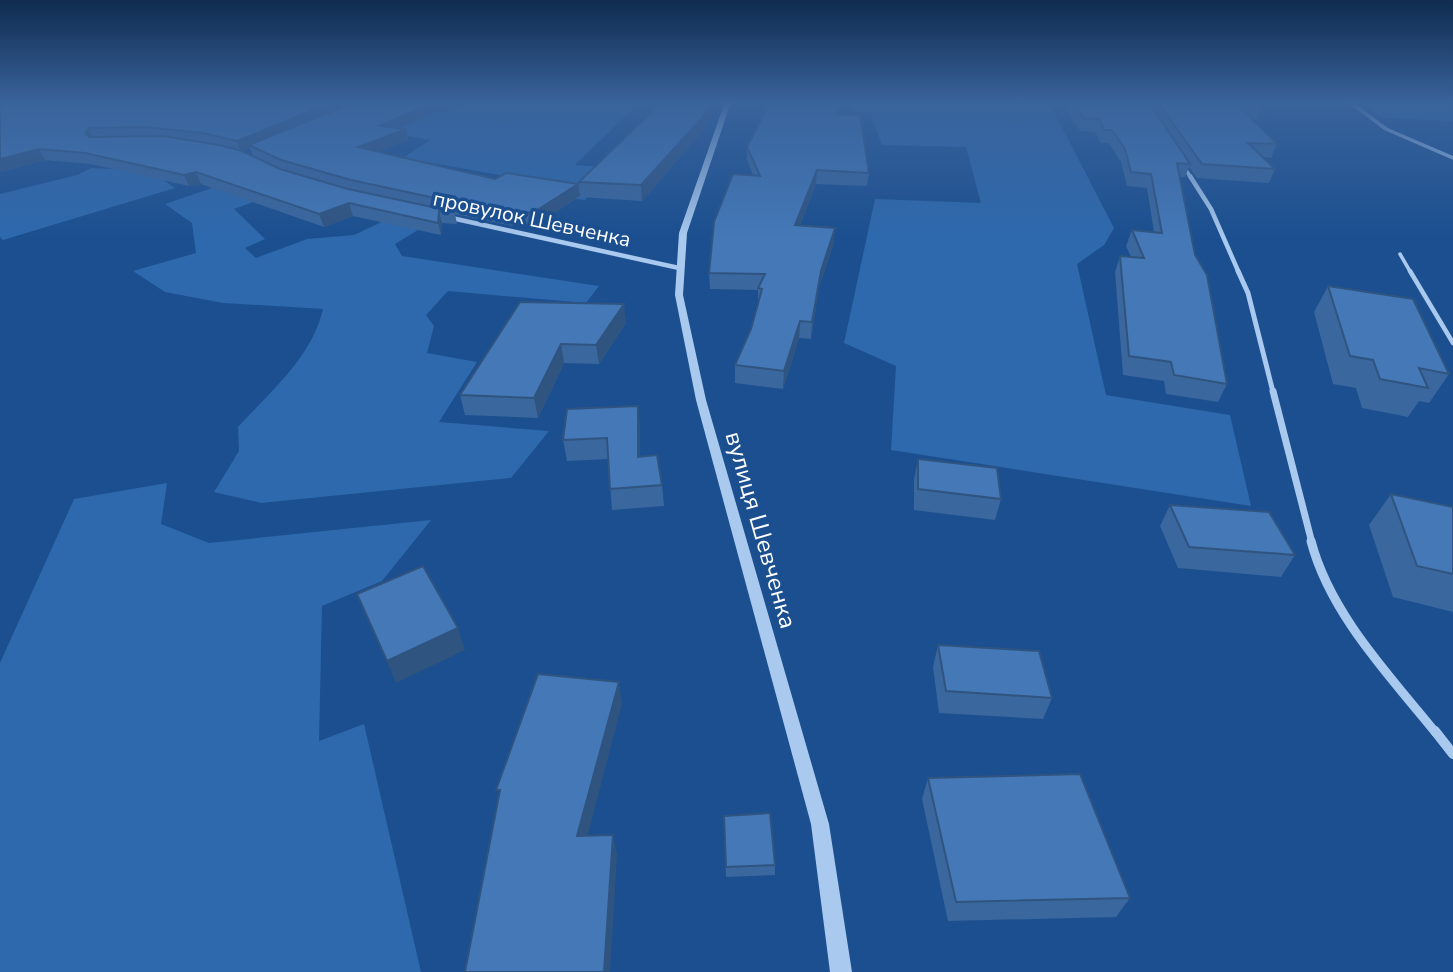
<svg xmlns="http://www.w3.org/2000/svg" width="1453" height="972" font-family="'Nunito Sans',sans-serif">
  <rect width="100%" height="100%" fill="#1b4f8f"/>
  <!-- green -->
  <g fill="#2e69ad">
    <path d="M472,102H640L575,165L613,168L585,200L553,196L562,186L403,158L430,140L366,128L407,106L446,113Z"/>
    <path d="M851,102H1042L1052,108L1114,228L1104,245L1077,264L1106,395L1230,415L1251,506L891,450L896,366L844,343L875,199L981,203L966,147L882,145L870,113L849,110Z"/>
    <path d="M1360,102H1446L1453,105V121L1382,118Z"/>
    <path d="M91,168L150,171L175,188L3,240L0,237V194L77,175Z"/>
    <path d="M212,188L242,197L287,190L234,209L265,239L245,248L256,258L307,239L354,235L405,211L436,219L395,244L402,256L599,286L586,303L448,291L426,315L434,326L427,353L477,362L439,422L549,431L511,478L261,503L214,492L239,451L238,427C270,392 312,357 323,309L223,303L165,292L133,271L196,253L192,223L165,204Z"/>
    <path d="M167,483L161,524L209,543L431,520L382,581L322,606L319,741L364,724L421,972H0V663L74,499Z"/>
  </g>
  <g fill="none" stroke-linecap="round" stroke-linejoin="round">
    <!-- service-far1 -->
    <path stroke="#a9c9ee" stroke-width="3.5" d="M1400,254L1411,273"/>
    <!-- service -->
    <path stroke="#a9c9ee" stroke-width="4.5" d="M1410,271L1453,343"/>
    <!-- minor-far5 -->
    <g stroke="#a9c9ee" stroke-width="3.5">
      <path d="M1350,102L1386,129L1453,158"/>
      <path d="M1183,165L1191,178"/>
    </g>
    <!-- minor-far4 -->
    <g stroke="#a9c9ee" stroke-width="4.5">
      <path d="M1190,176L1211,209L1239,273"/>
      <path d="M447,217L679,268"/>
    </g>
    <!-- minor-far3 -->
    <path stroke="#a9c9ee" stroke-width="5" d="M1238,271L1248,293L1273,392"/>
    <!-- minor-far2 -->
    <path stroke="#a9c9ee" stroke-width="7" d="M1273,391L1312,543"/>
    <!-- minor-far1 -->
    <path stroke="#a9c9ee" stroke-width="9" d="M1311,541C1330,614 1390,676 1436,733"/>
    <!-- minor -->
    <path stroke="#a9c9ee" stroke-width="10" d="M1435,731L1453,754"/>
    <!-- tertiary -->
    <path fill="#a9c9ee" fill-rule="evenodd" d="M725,102H731L687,233L683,295L706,400L829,824L852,972H830L811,824L696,400L675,295L679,233Z"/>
  </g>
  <!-- wall -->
  <g fill="#3a679d" fill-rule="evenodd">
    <path d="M0,102H458L400,128L406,129L408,140L377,152L495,179L578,184L580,196L536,225L512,226L455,214L457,224L442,223L441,235L353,216L324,227L201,184L189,186L90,164L45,160L0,172ZM250,148L253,156L282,170L242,151Z"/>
    <path d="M1062,102H1255L1261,108L1256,120H1252L1277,144L1271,158L1263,157L1275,169L1269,183L1197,178L1189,167L1185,177H1180L1195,255L1227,384L1218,402L1166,394L1164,381L1123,375L1115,272L1120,256L1131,257L1126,246L1132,230L1154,232L1147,188L1127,186L1121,162L1109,143H1101L1095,132L1080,131Z"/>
    <path d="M837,115L869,173L867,186L816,184L800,225L834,243L819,287L811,339L799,338L783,389L735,383V365L751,329L758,305V290L710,289L709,273L753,175L747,160V147Z"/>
    <path d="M701,133L642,201L580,197L579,182Z"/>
    <path d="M1328,286L1449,374L1429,403L1419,401L1408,417L1362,408L1356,388L1333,384L1314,312Z"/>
    <path d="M520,302L626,323L599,364L564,363L538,418L465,415L460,395Z"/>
    <path d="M640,426V457L662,485L664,506L612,510L608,459L567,461L563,440Z"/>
    <path d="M918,459L1001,499L995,520L914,510V480Z"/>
    <path d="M1391,494L1453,507V612L1393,597L1369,525Z"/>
    <path d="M1170,505L1295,555L1281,577L1178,568L1160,526Z"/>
    <path d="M938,645L1052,698L1043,719L939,713L933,667Z"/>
    <path d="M928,778L1130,898L1116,917L948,921L922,799Z"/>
    <path d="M724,826L775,865V875L726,877Z"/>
  </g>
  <!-- shaded-wall -->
  <g fill="#305480">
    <path d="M333,102H359L249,145L250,148L241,152L237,141Z"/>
    <path d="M434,102H458L382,136L379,126Z"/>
    <path d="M712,102H720L701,133L642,201L641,185Z"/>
    <path d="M89,128L94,139L90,144L85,133Z"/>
    <path d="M406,129L408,140L361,158L358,147Z"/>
    <path d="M39,149L45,160L0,172V159Z"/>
    <path d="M817,170L816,184L794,240L795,225Z"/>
    <path d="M196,172L201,184L189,186L184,175Z"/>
    <path d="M578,184L580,196L536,225L534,212Z"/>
    <path d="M349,203L353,216L324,227L319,214Z"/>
    <path d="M439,211L442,223L441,235L438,223Z"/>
    <path d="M835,228L834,243L819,287L811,339L812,322L821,271Z"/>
    <path d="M624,304L626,323L599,364L596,345Z"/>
    <path d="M800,321L799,338L783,389L784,371Z"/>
    <path d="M561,344L564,363L538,418L534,398Z"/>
    <path d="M638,406L640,426V478L638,457Z"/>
    <path d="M458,628L465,650L396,683L387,661Z"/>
    <path d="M619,682L622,704L582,857L577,836Z"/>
    <path d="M613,835L617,855L610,972H604Z"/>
  </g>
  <!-- building -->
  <g fill="#4478b7" stroke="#305480" stroke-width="2">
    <path d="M0,102H333L237,141L203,133L145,127L89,128L85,133L89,137L163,136L219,145L242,151L280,169L348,189L455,212L439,211L438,223L349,203L319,214L196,172L184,175L85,153L39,149L0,159Z"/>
    <path d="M355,102H434L379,126L406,129L358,147L495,179L506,173L578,184L534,212L510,214L351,180L281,160L249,145Z"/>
    <path d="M662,102H712L701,119L641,185L579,182Z"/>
    <path d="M770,102H838L837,115H860L869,173L817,170L795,225L835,228L821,271L812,322L800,321L784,371L735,365L751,329L762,289L758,288L765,274L709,273L714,222L733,174L760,176L747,147Z"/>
    <path d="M1073,102H1149L1190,164L1177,163L1195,255L1207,275L1227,384L1174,375L1171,362L1129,356L1120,256L1144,258L1132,230L1162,233L1151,174L1131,172L1125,149L1112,130H1104L1099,119L1084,118Z"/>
    <path d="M1158,102H1255L1261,108L1239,106L1277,144L1248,143L1275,169L1202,164Z"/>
    <path d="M1328,286L1413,299L1449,374L1419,368L1428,388L1380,379L1373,360L1350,356Z"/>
    <path d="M520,302L624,304L596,345L561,344L534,398L460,395Z"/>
    <path d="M638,406V457L657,455L662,485L610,489L607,438L563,440L567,409Z"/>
    <path d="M918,459L997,468L1001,499L918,489Z"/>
    <path d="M1391,494L1453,507V574L1417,566Z"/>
    <path d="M1170,505L1269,512L1295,555L1189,547Z"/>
    <path d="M423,566L458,628L387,661L357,594Z"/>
    <path d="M938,645L1039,651L1052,698L946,691Z"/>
    <path d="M538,674L619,682L577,836L613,835L604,972H465L500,790H496Z"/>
    <path d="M1080,774L1130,898L956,902L928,778Z"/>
    <path d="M770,813L775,865L726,867L724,816Z"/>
  </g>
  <!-- sky -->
  <linearGradient id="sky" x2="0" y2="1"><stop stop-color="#0f2b4f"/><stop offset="0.43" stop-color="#39639b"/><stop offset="1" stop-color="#39639b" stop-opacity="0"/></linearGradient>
  <rect width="1453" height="238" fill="url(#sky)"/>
  <g text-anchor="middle" stroke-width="7" stroke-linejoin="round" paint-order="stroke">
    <!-- far-street labels -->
    <g font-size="21" fill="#fff" stroke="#1b4f8f">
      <text transform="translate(532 219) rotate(12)" y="7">провулок Шевченка</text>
    </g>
    <!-- street labels -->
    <g font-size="24" fill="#fff" stroke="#1b4f8f">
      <text transform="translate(761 530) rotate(74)" y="8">вулиця Шевченка</text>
    </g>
  </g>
</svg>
